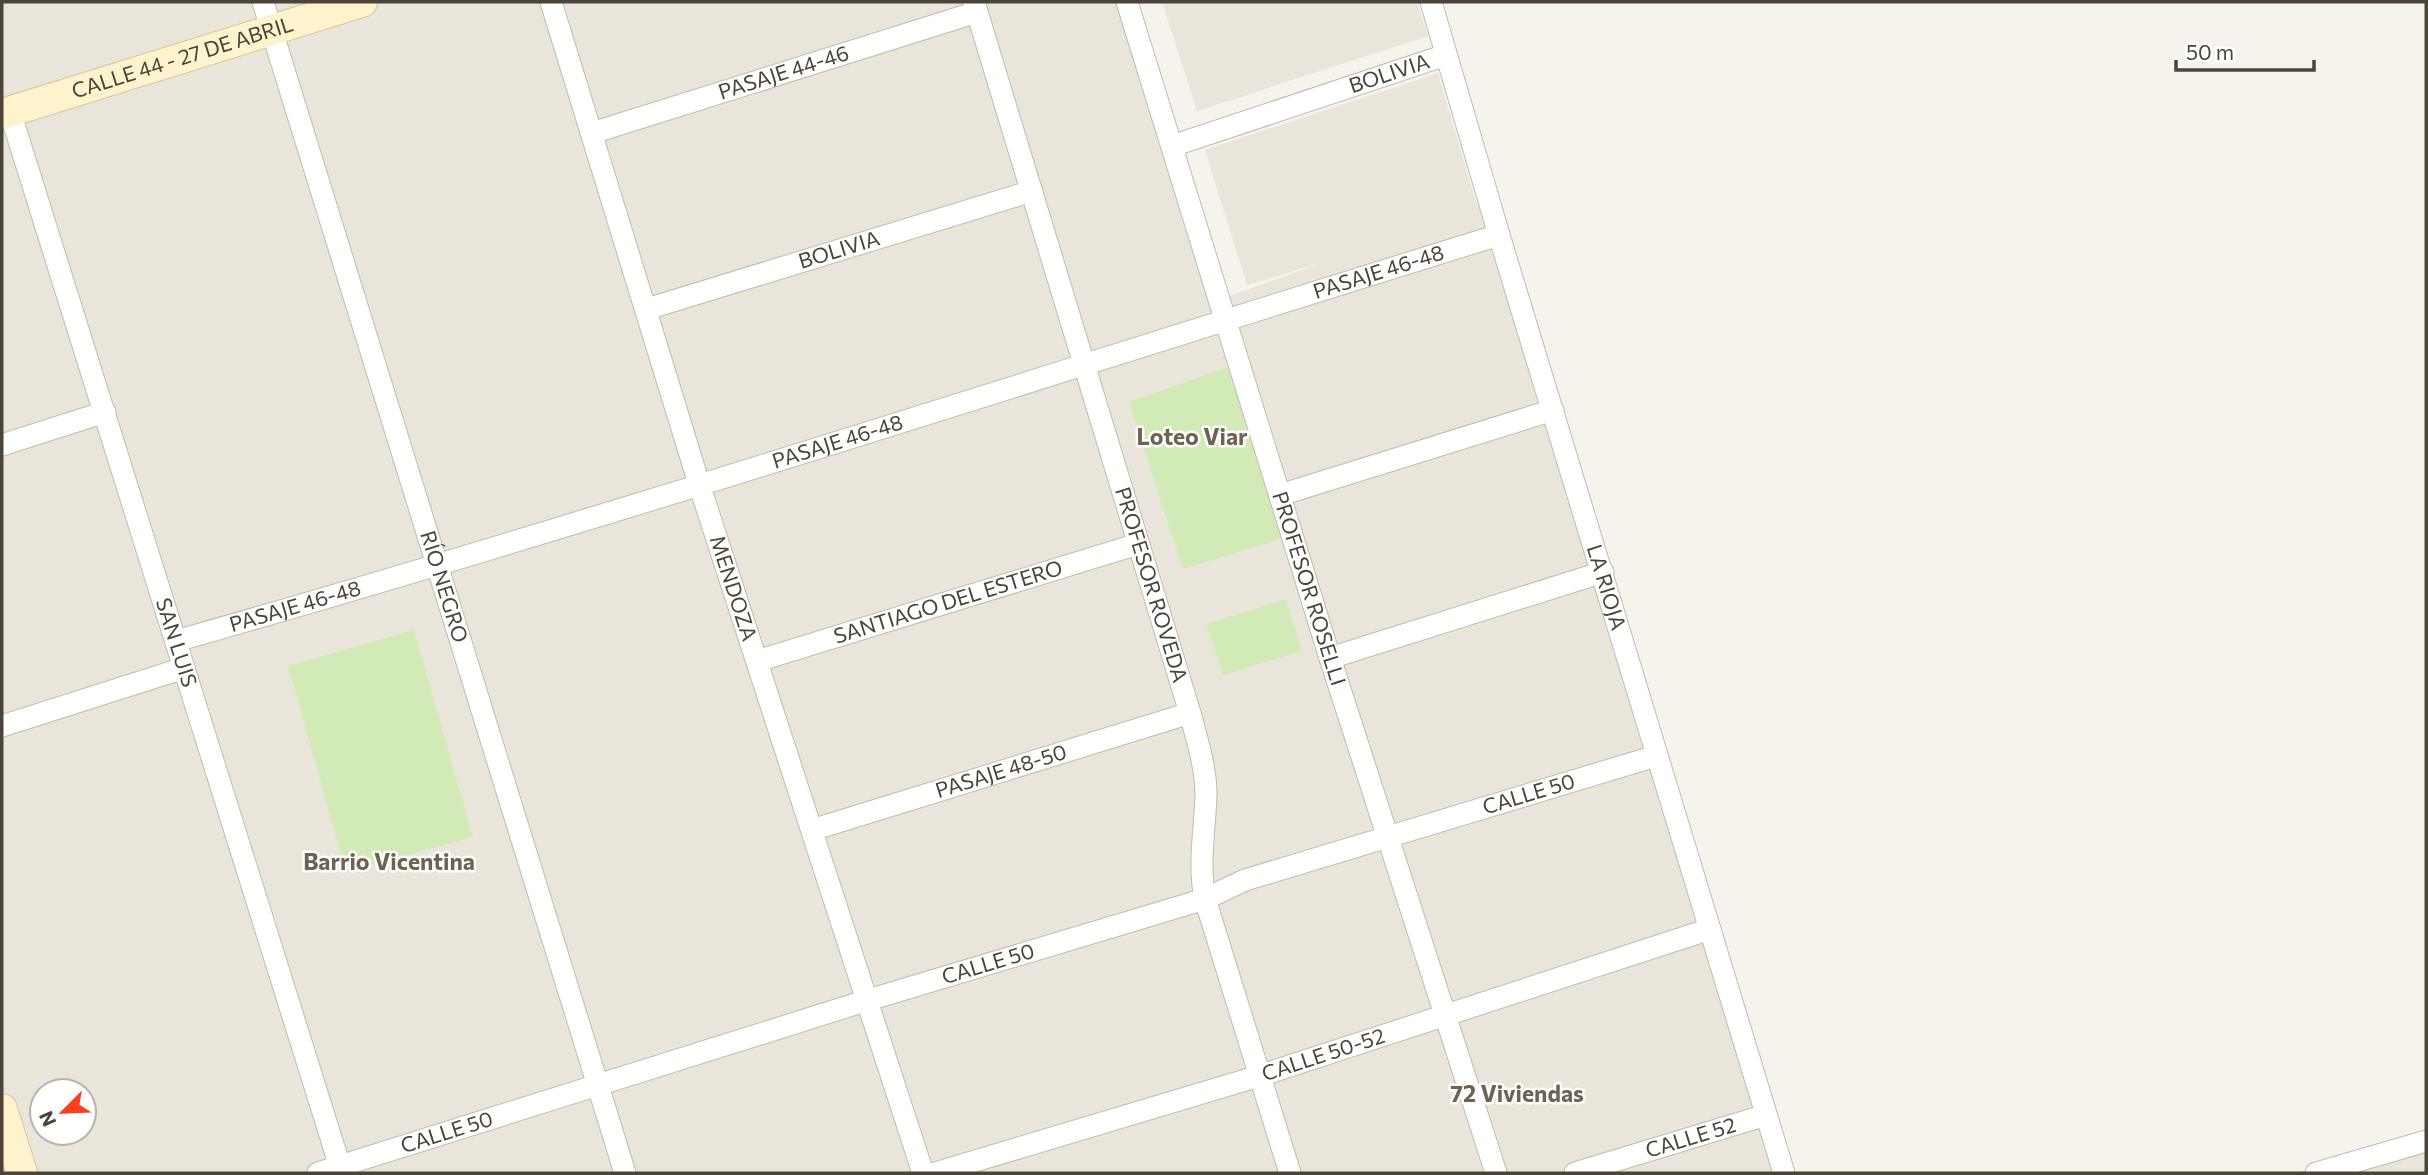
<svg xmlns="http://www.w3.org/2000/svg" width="2428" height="1175" font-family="Commissioner,sans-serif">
  <rect width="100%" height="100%" fill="#f6f3ec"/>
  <!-- residential -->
  <g fill="#eae5da" fill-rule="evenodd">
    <path d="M2,2H1133L1222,299L1323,262L1247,285L1205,150L1438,73L1477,206L1483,204L1795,1173H2ZM42,1091H84V1133H42Z"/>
    <path d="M1162,2H1417L1428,36L1197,111Z"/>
    <path d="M2426,1132V1173H2295Z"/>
  </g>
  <!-- green -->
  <g fill="#d2eab5">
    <path d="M1228,367L1281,539L1183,569L1129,402Z"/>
    <path d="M1286,599L1302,651L1223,675L1206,624Z"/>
    <path d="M414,630L473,837L346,872L288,666Z"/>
  </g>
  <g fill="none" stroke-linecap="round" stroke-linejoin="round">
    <defs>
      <g id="street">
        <path id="s1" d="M263,2L625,1173"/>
        <path id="s2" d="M551,2L700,487L923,1173"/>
        <path id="s3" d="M974,2L1190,713C1197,740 1206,767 1206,794C1205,831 1198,862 1205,899L1290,1173"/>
        <path id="s4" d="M1127,2L1330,658L1496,1173"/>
        <path id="s5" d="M1431,2L1499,235L1784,1173"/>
        <path id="s6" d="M10,112L342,1173"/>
        <path id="s7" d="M592,133L977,12"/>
        <path id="s8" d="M1172,146L1446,55"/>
        <path id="s9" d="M647,309L1032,191"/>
        <path d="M2,445L105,412"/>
        <path d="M1280,495L1553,410"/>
        <path id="s10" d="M176,641C620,515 1058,371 1499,235"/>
        <path d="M1330,658L1603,572"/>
        <path id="s11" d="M757,661L1138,544"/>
        <path d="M2,726L184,668"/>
        <path id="s12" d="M812,830L1190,713"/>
        <path id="s13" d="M318,1173L865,1001L1205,899L1245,880L1656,756"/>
        <path id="s14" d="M935,1173L1259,1076L1710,929"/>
        <path id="s15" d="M1575,1173L1766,1115"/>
        <path d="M2316,1173L2426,1141"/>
      </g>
      <g id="secondary">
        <path id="s16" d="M2,114L362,2"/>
        <path d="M2,1109L22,1173"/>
      </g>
    </defs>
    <!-- street casing -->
    <use href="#street" stroke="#c2bbae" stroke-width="23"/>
    <!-- secondary casing -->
    <use href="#secondary" stroke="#d6c79b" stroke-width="32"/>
    <!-- street -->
    <use href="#street" stroke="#fff" stroke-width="21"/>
    <!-- secondary -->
    <use href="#secondary" stroke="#fff3cd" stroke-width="30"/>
  </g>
  <g text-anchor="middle" stroke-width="5" stroke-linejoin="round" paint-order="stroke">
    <!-- street labels -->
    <g font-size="21" fill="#4b4439" stroke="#fff">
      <text dy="7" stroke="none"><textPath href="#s16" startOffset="189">CALLE 44 - 27 DE ABRIL</textPath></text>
      <text dy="7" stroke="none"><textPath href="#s7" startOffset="201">PASAJE 44-46</textPath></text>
      <text dy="7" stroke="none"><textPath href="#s8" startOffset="229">BOLIVIA</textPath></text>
      <text dy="7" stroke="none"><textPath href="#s9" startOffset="201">BOLIVIA</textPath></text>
      <text dy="7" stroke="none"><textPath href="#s10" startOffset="1258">PASAJE 46-48</textPath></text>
      <text dy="7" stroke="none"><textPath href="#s10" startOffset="691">PASAJE 46-48</textPath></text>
      <text dy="7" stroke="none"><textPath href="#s3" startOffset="609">PROFESOR ROVEDA</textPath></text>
      <text dy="7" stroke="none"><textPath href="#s1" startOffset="612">RÍO NEGRO</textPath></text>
      <text dy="7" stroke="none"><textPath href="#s4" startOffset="614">PROFESOR ROSELLI</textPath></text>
      <text dy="7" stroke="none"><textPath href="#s5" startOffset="611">LA RIOJA</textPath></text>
      <text dy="7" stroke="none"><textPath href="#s2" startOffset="614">MENDOZA</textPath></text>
      <text dy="7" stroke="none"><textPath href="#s11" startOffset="200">SANTIAGO DEL ESTERO</textPath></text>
      <text dy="7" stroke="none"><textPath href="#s10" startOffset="124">PASAJE 46-48</textPath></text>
      <text dy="7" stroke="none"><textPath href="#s6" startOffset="556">SAN LUIS</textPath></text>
      <text dy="7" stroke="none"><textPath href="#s12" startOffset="198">PASAJE 48-50</textPath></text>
      <text dy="7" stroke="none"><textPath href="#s13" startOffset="1269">CALLE 50</textPath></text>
      <text dy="7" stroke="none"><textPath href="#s13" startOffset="702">CALLE 50</textPath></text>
      <text dy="7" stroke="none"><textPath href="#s14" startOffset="406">CALLE 50-52</textPath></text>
      <text dy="7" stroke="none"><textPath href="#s13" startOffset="135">CALLE 50</textPath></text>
      <text dy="7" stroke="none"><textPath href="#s15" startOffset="121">CALLE 52</textPath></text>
    </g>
    <!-- neighbourhood labels -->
    <g font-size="23" font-weight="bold" fill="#6e6250" stroke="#fff">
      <text x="1192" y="445">Loteo Viar</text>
      <text x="389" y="870">Barrio Vicentina</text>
      <text x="1517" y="1102">72 Viviendas</text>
    </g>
  </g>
  <!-- border -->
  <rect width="2428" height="1175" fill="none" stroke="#4b4439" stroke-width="7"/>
  <!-- north arrow -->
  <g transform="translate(63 1112) rotate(246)"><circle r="33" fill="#ffffff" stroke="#b7b4b0" stroke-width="2"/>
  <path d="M0-5L12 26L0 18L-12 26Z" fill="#fc3f1d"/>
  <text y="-10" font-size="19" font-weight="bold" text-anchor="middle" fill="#4b4439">N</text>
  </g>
  <!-- scale -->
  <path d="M2176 60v10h138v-10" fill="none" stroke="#4b4439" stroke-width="3.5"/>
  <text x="2186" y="60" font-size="21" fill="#4b4439" stroke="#ffffff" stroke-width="5" paint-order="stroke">50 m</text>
</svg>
